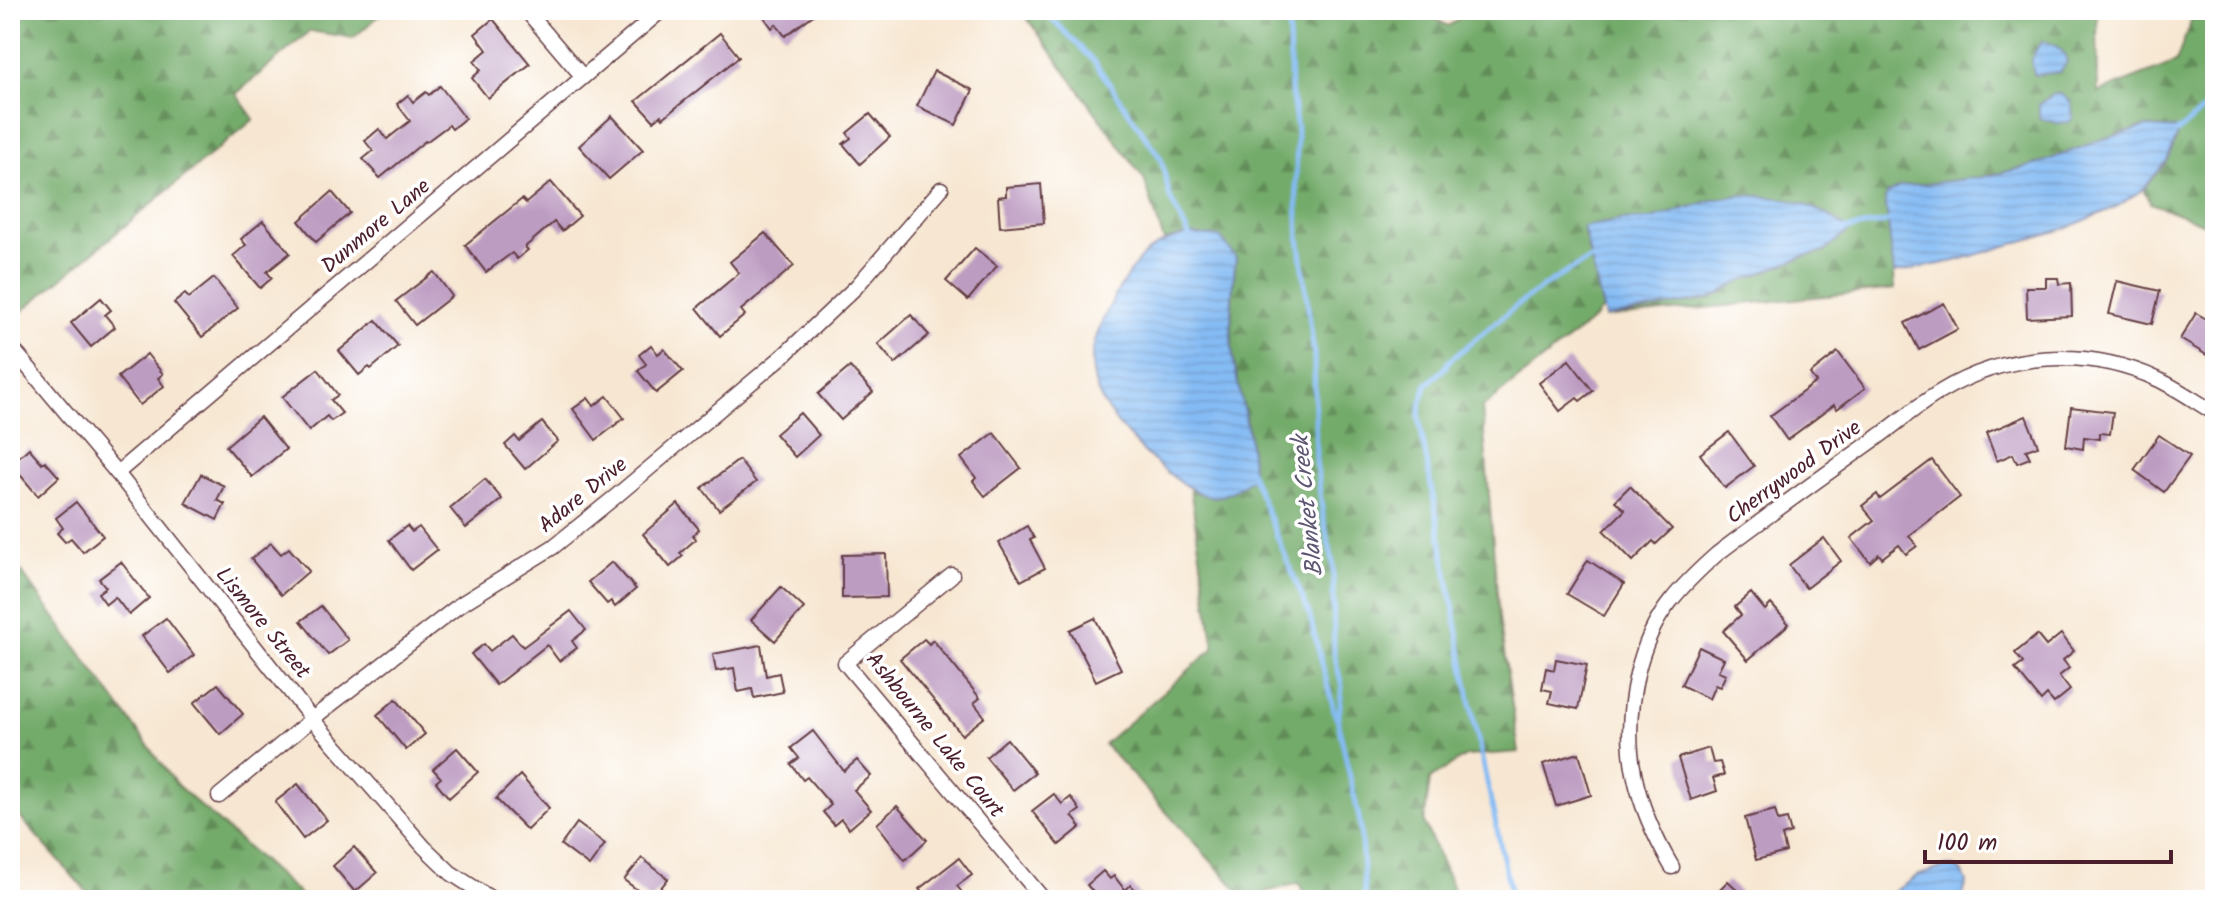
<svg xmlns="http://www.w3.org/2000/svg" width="2225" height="910" font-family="Kalam,sans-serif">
  <defs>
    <pattern id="forest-firs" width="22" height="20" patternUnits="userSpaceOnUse" patternTransform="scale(2)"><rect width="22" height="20" fill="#73ab6a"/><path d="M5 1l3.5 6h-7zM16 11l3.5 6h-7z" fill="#608b57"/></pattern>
    <pattern id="water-rules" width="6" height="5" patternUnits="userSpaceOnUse" patternTransform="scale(2)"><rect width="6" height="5" fill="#84bbf4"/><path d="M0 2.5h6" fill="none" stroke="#74a0d1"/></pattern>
  </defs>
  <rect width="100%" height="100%" fill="#fff"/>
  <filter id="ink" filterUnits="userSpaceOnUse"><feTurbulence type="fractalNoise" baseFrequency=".0125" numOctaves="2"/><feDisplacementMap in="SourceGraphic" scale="16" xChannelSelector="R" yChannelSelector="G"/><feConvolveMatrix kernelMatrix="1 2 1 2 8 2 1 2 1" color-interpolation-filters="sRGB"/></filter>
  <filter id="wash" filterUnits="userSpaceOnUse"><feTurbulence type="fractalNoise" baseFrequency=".006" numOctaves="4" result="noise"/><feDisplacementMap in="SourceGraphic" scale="32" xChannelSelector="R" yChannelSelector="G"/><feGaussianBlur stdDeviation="1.8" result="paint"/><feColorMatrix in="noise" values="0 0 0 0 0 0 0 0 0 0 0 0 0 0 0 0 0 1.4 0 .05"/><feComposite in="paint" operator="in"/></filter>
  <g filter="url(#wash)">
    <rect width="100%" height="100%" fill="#f7e7d2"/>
    <!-- forest -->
    <g fill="url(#forest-firs)" stroke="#5e654a" stroke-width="2">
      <path d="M10,10H386L353,38L310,31L236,94L254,119L10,321Z"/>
      <path d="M1021,10H1422L1448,26L1472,10H2097L2098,93L2176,62L2195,10H2215V228L2151,203L2143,189L2167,161L2180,129L2147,127L2100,140L2035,165L1983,177L1894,273L1895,289L1604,318L1711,298L1743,280L1805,256L1824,252L1740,195L1713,200L1651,219L1621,220L1583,228L1603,308L1595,318L1482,408L1499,618L1519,752L1466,756L1430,779L1424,823L1458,900H1307L1299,883L1245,898L1104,744L1214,648L1190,488L1209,496L1252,478C1253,436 1239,397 1233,356C1229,324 1232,289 1236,258L1189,234L1164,241L1144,179Z"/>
      <path d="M10,556L177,785L306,900H94L10,806Z"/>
    </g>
    <!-- water -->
    <g fill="url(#water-rules)" stroke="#676d90" stroke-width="2">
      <path d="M2043,41C2055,45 2064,48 2067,62L2060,72L2035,75C2028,61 2033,52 2043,41Z"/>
      <path d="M2054,94H2061L2071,102L2073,117L2069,122L2057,123L2039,118V104Z"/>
      <path d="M2147,127L2180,129L2167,161L2143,189L2118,206L2067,228L1955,261L1894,273L1885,198L1888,193L1899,187L1983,177L2035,165L2100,140Z"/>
      <path d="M1740,195C1792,198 1806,199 1850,230L1824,252L1805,256L1743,280L1711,298L1605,318L1583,227L1622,220L1651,219L1713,200Z"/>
      <path d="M1189,234L1220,237L1236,258C1232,289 1229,324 1233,356C1239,397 1253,436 1252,478C1240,487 1224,500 1208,496C1174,487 1105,420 1096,387C1093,377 1091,360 1093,350C1098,323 1128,266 1150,250C1162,241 1175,238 1189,234Z"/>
      <path d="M1947,866C1958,867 1963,872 1967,882L1961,900H1882L1917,876Z"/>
    </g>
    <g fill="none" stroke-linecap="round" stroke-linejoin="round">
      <!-- stream -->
      <g stroke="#84bbf4" stroke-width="5">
        <path d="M1043,10L1093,60L1161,159L1170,198L1190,237"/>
        <path d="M1288,10L1291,89L1297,130L1296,184L1299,236L1314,354L1316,461L1323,517L1333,562L1334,654L1342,686L1338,723L1360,822L1365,900"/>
        <path d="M2176,133L2215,100"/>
        <path d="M1843,230L1891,221"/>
        <path d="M1250,471L1309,613L1336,718"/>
        <path d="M1512,900L1474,721L1419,419L1421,402L1427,384L1445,368L1448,362C1494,324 1537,285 1591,259L1595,260"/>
      </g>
    </g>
    <g id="blocks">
      <!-- building -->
      <g fill="#bd9cc2">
        <path d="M759,10H820L785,36L776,24L772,28Z"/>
        <path d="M493,19L530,64L488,98L472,78L481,70L474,61L487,50L475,34Z"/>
        <path d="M720,33L739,57L663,118L661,115L654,121L636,101Z"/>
        <path d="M934,71L973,90L956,125L917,106Z"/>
        <path d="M440,86L465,118L452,129L449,125L426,142L425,141L380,178L363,159L373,151L365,141L379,129L387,139L410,121L397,104L408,95L413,102L426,92L429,95Z"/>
        <path d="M870,114L890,137L860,164L843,144L851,138L847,133Z"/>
        <path d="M612,116L643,150L609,179L579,146Z"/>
        <path d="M551,182L580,216L562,231L554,222L525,247L528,250L517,259L512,253L486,272L465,245L522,199L526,203Z"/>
        <path d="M1041,184L1044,223L1000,227L998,197L1006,196V187Z"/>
        <path d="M332,192L350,213L316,242L299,221Z"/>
        <path d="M263,221L290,253L267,272L272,278L260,288L233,256L246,245L241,239Z"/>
        <path d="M765,233L794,266L741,310L745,315L720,336L697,308L739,273L730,262Z"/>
        <path d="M975,248L997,266L968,300L946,281Z"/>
        <path d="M434,272L452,296L415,325L396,301Z"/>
        <path d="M214,278L238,308L202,337L174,303L185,294L189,298Z"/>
        <path d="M2046,278H2058L2059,284L2071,283L2072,316L2027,318L2026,287H2046Z"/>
        <path d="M2117,281L2160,291L2152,324L2109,314Z"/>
        <path d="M101,298L111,310L105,315L115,327L91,347L71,323Z"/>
        <path d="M1944,303L1958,329L1919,350L1905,323Z"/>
        <path d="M2196,313L2215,324V360L2180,339Z"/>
        <path d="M911,315L929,335L895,364L878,344Z"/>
        <path d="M376,320L398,346L371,369L369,367L359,375L339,351Z"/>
        <path d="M651,345L658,354L664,349L683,371L656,393L638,371L646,364L639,355Z"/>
        <path d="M1838,352L1865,388L1837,409L1834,405L1787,440L1770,416L1816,382L1810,374Z"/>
        <path d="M147,354L163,374L158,378L164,386L140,405L118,377Z"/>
        <path d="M1569,360L1593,391L1580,401L1577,398L1560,411L1539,383Z"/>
        <path d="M850,367L873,392L841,420L818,394Z"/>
        <path d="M318,369L338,395L331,400L342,413L331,421L327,416L309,431L282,397Z"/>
        <path d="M607,396L624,418L596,440L573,409L588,398L594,406Z"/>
        <path d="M2071,407L2113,412L2110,434L2099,433V439L2084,437L2083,449L2066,446Z"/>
        <path d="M800,413L819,435L795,457L775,434Z"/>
        <path d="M2026,416L2038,446L2026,450L2030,458L2017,463L2013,454L1997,461L1986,433Z"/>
        <path d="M260,417L286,449L252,477L226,446Z"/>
        <path d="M542,422L558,441L525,469L505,445L515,436L519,441Z"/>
        <path d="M1729,432L1754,466L1725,488L1700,454Z"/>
        <path d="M994,433L1021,468L985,496L973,481L976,478L961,458Z"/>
        <path d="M2159,435L2190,456L2164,492L2134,470Z"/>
        <path d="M29,448L42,463L45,461L59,477L38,496L11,464Z"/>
        <path d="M739,460L756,482L719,510L702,488Z"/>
        <path d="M1932,460L1960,497L1909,536L1917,546L1906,554L1899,545L1882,558L1879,554L1870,562L1851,538L1874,520L1862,506L1877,494L1880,499Z"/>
        <path d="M201,474L224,486L217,500L225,504L217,520L185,503Z"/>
        <path d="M485,479L502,499L466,528L450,508Z"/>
        <path d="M1630,486L1672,529L1656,544L1653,541L1633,561L1604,531L1625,510L1615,501Z"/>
        <path d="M76,502L103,536L83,552L71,538L65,542L57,533L63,528L56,518Z"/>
        <path d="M678,504L699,529L693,535L696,539L680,553L683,556L670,567L643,534Z"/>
        <path d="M407,526L412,532L419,527L437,550L411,570L389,540Z"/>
        <path d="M1027,526L1034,538L1030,540L1045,568L1021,581L999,543Z"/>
        <path d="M1824,538L1841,561L1806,588L1789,565Z"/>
        <path d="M271,543L281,554L289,548L309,571L281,595L251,559Z"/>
        <path d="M886,554L887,597L842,598V555Z"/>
        <path d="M1588,560L1624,584L1604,616L1567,594Z"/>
        <path d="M121,562L149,598L129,615L115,597L106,604L98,593L106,587L99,579Z"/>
        <path d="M612,562L636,589L615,607L611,601L607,604L588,582Z"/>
        <path d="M781,587L804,608L775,641L751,620Z"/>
        <path d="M1751,593L1765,610L1771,604L1789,624L1748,660L1723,631L1741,615L1735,607Z"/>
        <path d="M321,606L348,640L328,655L301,621Z"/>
        <path d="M571,611L586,630L572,641L577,648L559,661L547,645L496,685L471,654L484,644L490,651L512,634L523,647Z"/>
        <path d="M166,618L194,655L170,673L142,636Z"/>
        <path d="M1095,618L1121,669L1096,681L1070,630Z"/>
        <path d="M2061,634L2074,651L2063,660L2069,668L2059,676L2070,690L2054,703L2047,695L2041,701L2015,669L2023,663L2015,653L2037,635L2046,646Z"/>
        <path d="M924,639L929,644L933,640L980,698L974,703L985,717L962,735L900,659Z"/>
        <path d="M761,645L766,676L779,673L783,692L754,698L752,689L738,692L734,668L716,671L713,654Z"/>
        <path d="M1699,647L1724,659L1718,671L1726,674L1720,687L1715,685L1709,699L1681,685Z"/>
        <path d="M1556,659L1587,665L1578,709L1549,703L1552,691L1542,689L1546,668L1554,670Z"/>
        <path d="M218,684L243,714L220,734L194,703Z"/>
        <path d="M396,699L425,734L406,750L377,715Z"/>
        <path d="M813,731L844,771L857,760L871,776L854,790L871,810L849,829L841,819L834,825L823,812L831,805L807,777L803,780L791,764L799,758L791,748Z"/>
        <path d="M1007,739L1035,773L1013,790L986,757Z"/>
        <path d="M457,748L478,772L449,798L436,782L441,778L433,769Z"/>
        <path d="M1709,748L1713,763L1720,762L1724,775L1713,778L1717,791L1691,800L1678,758Z"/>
        <path d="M1579,753L1591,795L1556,806L1543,764Z"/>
        <path d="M520,775L549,808L527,830L496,799Z"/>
        <path d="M298,784L327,820L303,839L275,802Z"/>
        <path d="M1054,794L1062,804L1071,797L1080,810L1072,816L1081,827L1059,845L1032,811Z"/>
        <path d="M897,806L927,840L905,860L877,824Z"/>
        <path d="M1775,810L1778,821L1787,819L1791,833L1782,836L1786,852L1756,860L1745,818Z"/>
        <path d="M577,823L605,844L589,866L561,845Z"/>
        <path d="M354,847L377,873L355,892L333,866Z"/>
        <path d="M642,858L668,879L651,900L624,880Z"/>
        <path d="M959,858L972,875L957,886L968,900H928L919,889Z"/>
        <path d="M1103,871L1110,879L1114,876L1125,890L1131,885L1145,900H1100L1087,885Z"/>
        <path d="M1728,881L1748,900H1709Z"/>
      </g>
    </g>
  </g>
  <g filter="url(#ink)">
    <use href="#blocks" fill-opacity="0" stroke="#643d44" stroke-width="2"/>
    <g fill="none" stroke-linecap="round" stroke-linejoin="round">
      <defs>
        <g id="street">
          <path d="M526,10L583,77"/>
          <path d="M17,354L117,473L312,719L424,847L451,873L493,900"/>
          <path d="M117,473L662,10"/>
          <path d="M952,575L845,663L1044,900"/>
          <path d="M219,796L312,719L461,604L553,547L615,497L783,356L856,287L941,189"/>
          <path d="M1672,867C1635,804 1620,747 1637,674C1643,649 1654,622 1670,602C1684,584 1700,569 1717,554C1767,516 1819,479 1871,442C1894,426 1916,406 1940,392C2006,352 2087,347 2157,379C2177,388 2196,402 2215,413"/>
        </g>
      </defs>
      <!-- street casing -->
      <use href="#street" stroke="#643d44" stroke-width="17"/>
      <!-- street -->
      <use href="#street" stroke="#fff" stroke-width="14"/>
    </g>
  </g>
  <g text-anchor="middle" stroke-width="7" stroke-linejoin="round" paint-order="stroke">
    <!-- street labels -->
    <g font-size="22" fill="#4a1f2b" stroke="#fff">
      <text transform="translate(375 225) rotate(-40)" y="8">Dunmore Lane</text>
      <text transform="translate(1793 471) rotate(-36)" y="8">Cherrywood Drive</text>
      <text transform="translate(582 494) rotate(-39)" y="8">Adare Drive</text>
      <text transform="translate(264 622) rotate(51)" y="8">Lismore Street</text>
      <text transform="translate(936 734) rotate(51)" y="8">Ashbourne Lake Court</text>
    </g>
    <!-- water labels -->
    <g font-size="24" font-style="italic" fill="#5e5671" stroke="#fff">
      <text transform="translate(1307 506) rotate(-96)" y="8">Blanket Creek</text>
    </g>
  </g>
  <!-- margin -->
  <rect width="2225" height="910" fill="none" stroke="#fff" stroke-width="40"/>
  <!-- scale -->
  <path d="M1925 850v12h246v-12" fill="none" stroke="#4a1f2b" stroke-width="4"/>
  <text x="1937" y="850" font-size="24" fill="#4a1f2b" stroke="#ffffff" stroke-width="6" paint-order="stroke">100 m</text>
</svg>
